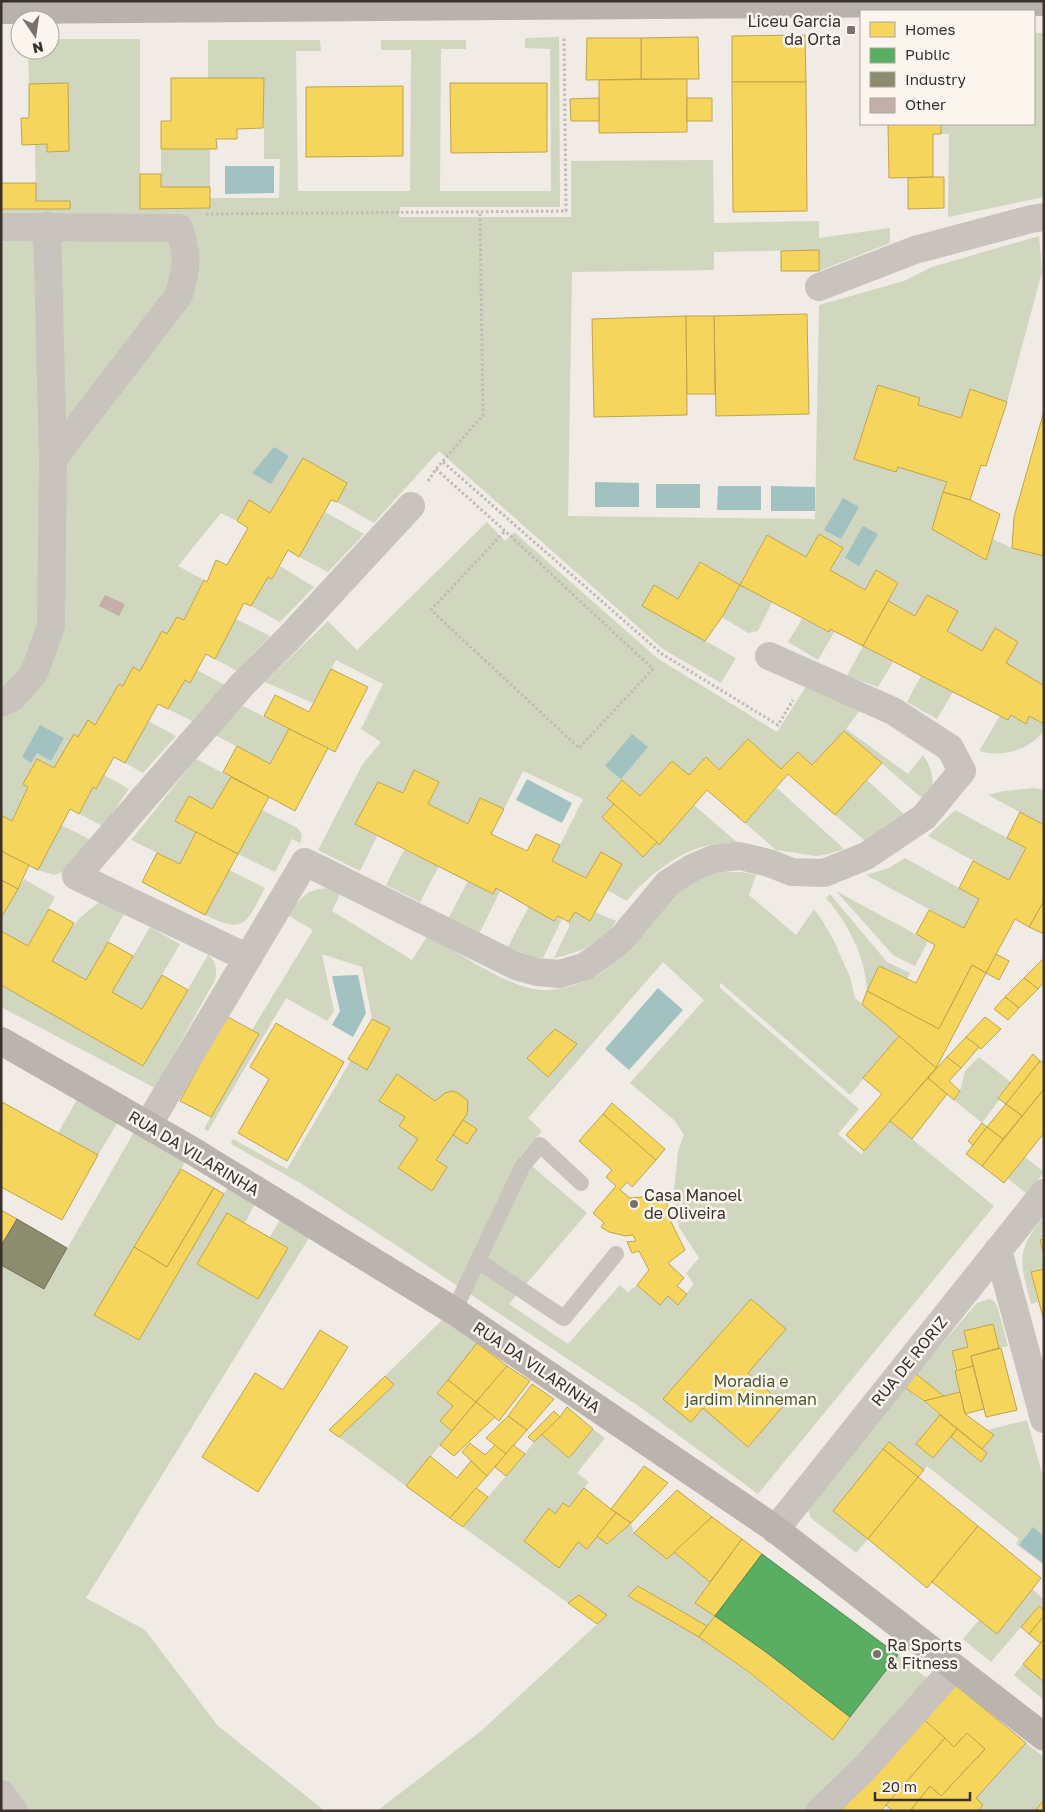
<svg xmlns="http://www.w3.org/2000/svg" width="1045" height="1812" font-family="'Golos Text',sans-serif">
  <rect width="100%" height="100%" fill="#f0ebe5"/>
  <!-- green -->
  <g fill="#d1d6bf" fill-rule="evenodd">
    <path d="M1034,33H1044V197L948,217L949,134H941V124H1034Z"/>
    <path d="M559,37L560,207H400L399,217H571V161L713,160L714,223L819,221V238L890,228V243L819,271V250L714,252V270L572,272L568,516L815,519L819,305L904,281L932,267L1039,236L1042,272L1007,402L970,390L961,418L918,405L920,398L878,385L854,459L896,472L898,467L947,482L932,529L986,560L992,539L1012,548L1044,556L1043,685L1006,663L1018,642L995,629L982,651L947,631L957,611L927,595L915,616L888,601L898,583L876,571L865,590L830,570L843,548L819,534L806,557L766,536L740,584L772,602L758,631L748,633L722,617L740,585L701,562L678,599L654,585L642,606L736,658L721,683L663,649L439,451L374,523L337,502L347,483L303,458L270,513L249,501L237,521L221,513L178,566L204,580L184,620L177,617L167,634L162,631L140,671L133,668L123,686L119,684L95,725L88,721L78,737L74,735L54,768L37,760L23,784L28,787L12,821L1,815V209H70V201H36L35,145L47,144L48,152L69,151L68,83L29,84L28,50H50V39H140V208H209L210,198H279L280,159H264V78H208V40H320L321,51H296L298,191H410L411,50H381V40H466V49H441L440,191H551L550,49L525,48V38Z"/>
    <path d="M210,148V187H161V149Z"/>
    <path d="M325,512L364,534L328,572L299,557Z"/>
    <path d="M487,522L505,541L514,532L657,658L777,732L807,685L860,710L846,729L908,774L923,755C933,769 938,787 923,799L844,731L812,765L798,752L781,769L748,739L719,770L706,757L689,775L672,761L640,796L622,780L607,798L614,804L602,817L643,856L694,805L740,845C727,845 714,843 701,847C675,855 644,879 627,901L607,890L622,864L602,853L586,878L552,861L583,799L523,771L504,809L480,798L468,824L428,804L439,782L414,770L403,793L378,782L356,824L377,836L360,871L318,850L362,765L381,742L361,729L383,684L336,660L313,703L265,682L328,621L357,650Z"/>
    <path d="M280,566L314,587L280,622L251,606L268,577L272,579Z"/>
    <path d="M236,619L270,636L237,671L215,659Z"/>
    <path d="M802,619L829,632L830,629L835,631L818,660L788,642Z"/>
    <path d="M863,646L893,662L878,687L847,676Z"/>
    <path d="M197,670L225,685L192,721L168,709L185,680L190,682Z"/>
    <path d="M921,676L953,692L937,719L907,702Z"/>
    <path d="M241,705L289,729L270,764L215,735Z"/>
    <path d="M1011,715L1026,723L1029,716L1044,724V731C1029,750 1002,758 979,751L1000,716L1008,720Z"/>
    <path d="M148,721L176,736L143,773L125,763Z"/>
    <path d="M196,759L231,777L212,809L189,797L175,821L196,832L180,864L131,840Z"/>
    <path d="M104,775L129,789L103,826L79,814L93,787L96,788Z"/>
    <path d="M867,780L906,816L865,841L835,815Z"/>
    <path d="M777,788L844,849L829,854L816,856L776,850L745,823Z"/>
    <path d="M1035,788L1044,790V825L988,795L1004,791Z"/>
    <path d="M262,810L296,827C302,832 303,836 300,843L292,839L275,872L238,854Z"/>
    <path d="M955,810L1026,848L1009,880L928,836Z"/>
    <path d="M61,825L93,841L68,870L54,875L38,870Z"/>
    <path d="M404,850L439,866L420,902L386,885Z"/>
    <path d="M905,858L979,899L964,928L866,875L889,868Z"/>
    <path d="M229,870L265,888C246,923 246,935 205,915Z"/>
    <path d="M720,872H743L756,875L749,895L796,935L814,909L822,920L834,941L850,977L855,998L899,1036L850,1095L721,983L720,984V988L859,1109L838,1134L861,1154L890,1121L994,1206L758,1494L640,1407L402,1249L302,1184L231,1144L233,1139L287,1169L351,1060L367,1069L390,1029L372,1019L362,967L322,954L334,1011L327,1021L286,998L208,1131L204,1129L259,1034L252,1030L313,930L289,916C300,894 317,882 341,892L332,911L412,960L428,935C455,951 509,988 540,990C557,991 584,984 598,975C618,962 639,933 656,915C676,893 690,878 720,872ZM663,962L704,1000L630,1083L675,1121L684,1135L678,1151L674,1191L679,1227L699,1258L686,1273L694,1284L678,1304L668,1296L660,1305L637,1285L628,1292L620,1285L568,1344L509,1304L587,1213L520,1156L542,1131L528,1118Z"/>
    <path d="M24,879L55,897L28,946L1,931V918Z"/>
    <path d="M468,881L492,894L496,888L500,891L479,934L448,919Z"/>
    <path d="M836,891L928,941L915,966L894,956Z"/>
    <path d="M830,894L887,962L910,973L907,979L879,966L867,991C865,956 849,925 826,898Z"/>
    <path d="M100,902L124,914L86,980L52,961C68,933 73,920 100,902Z"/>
    <path d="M529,906L554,921L558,916L562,919L543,958L532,957L508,947Z"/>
    <path d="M575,912L590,921L595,912L616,921C603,944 578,953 554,958L569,927V922Z"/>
    <path d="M150,927L180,944L142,1009L112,992Z"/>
    <path d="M208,955C217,962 217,970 215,980L155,1088L1,1007V985L143,1066Z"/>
    <path d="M979,1057L1011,1082L998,1097L1000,1099L982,1123L954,1100L960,1091L965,1071Z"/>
    <path d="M78,1098L118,1122L98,1155L58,1133Z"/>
    <path d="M134,1132L185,1162L94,1315L139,1340L228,1187L255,1204L245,1223L227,1213L198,1264L258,1299L288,1248L270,1237L280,1220L309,1238L86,1598L145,1630L218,1726L325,1811H1V1265L44,1289Z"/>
    <path d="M1025,1157L1044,1172L1027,1194L1007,1178Z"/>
    <path d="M1044,1216V1239L1040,1240L1044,1255V1269L1031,1272L1038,1302L1031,1304C1020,1262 1015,1252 1044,1216Z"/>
    <path d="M989,1299L994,1301L997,1306L1008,1346L999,1348L993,1324L964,1331L968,1347L952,1351L960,1392L944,1396L916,1374L977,1303Z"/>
    <path d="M442,1320L477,1343L438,1393L453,1406L440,1421L452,1431L406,1486L339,1437L393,1385L385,1376Z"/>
    <path d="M904,1387L940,1415L916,1444L933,1458L951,1437L981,1462L987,1454L982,1449L994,1435L987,1430L1027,1420L1044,1480V1565L1016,1544L1019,1539L927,1466L924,1470L889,1442L833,1511L868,1539L856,1553L811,1518L808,1510Z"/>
    <path d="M593,1429L605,1438L577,1473L589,1482L569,1507L563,1503L555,1514L548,1509L524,1541L558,1567L578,1542L587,1549L597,1536L608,1544L631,1523L634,1533L667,1559L674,1552L710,1582L696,1603L715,1616L707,1626L639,1586L628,1596L699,1637L750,1674L832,1740L898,1655L929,1680L807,1811H377L481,1731L607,1615L579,1595L568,1603L463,1527L541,1434L569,1457Z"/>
    <path d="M1032,1589L1044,1599V1610L1039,1606L991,1662L963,1639L979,1620L997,1634Z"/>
    <path d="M1023,1664L1044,1682V1700L1014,1675Z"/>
    <path d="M1026,1743L1044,1757V1800L1035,1811H978L983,1805L976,1798Z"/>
  </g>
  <!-- water -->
  <g fill="#a1c2c1">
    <path d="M225,166H274V193L225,194Z"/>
    <path d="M274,447L289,456L271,484L252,473Z"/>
    <path d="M595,482L639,483V507H595Z"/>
    <rect x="656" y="484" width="44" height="24"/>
    <path d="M718,486H761V510H717Z"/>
    <path d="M771,486L815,487V511H771Z"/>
    <path d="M843,498L859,507L841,539L824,530Z"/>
    <path d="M863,526L878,534L859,566L845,558Z"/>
    <path d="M40,725L64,738L51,761L37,753L31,763L22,757Z"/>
    <path d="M632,734L648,747L621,779L605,766Z"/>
    <path d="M527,779L572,803L562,823L516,800Z"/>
    <path d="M358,975L366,1013L353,1037L332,1025L340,1011L332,976Z"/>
    <path d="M658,988L683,1010L629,1070L605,1049Z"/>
    <path d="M1033,1527L1044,1536V1564L1019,1545Z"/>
  </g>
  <!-- homes -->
  <g fill="#f6d55c" stroke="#bea44d">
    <path d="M805,35L806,82H732V36Z"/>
    <path d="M698,37L699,79H641V38Z"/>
    <path d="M587,38H641V79L586,80Z"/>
    <path d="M171,78H264L263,128L237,129V139H216L217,149H161V121H171Z"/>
    <path d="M687,79V132L599,133V80Z"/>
    <path d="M732,82H806L807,211L733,212Z"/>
    <path d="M68,83L69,151L47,152V144L22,145L21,118H29V84Z"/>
    <path d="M450,83H547V152L451,153Z"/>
    <path d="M403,86V156L306,157V87Z"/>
    <path d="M599,98V121H571L570,99Z"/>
    <rect x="687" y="98" width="25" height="23"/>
    <path d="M888,124H941V134H933V177L889,178Z"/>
    <path d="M140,174H161V187H210V208L140,209Z"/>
    <path d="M933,177H944V208L908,209V178Z"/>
    <path d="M1,183H36V201H70V209H1Z"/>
    <path d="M819,250V271H781V251Z"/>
    <path d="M807,314L809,414L716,416L714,316Z"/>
    <path d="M686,316L687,415L594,417L592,319Z"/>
    <path d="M686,316H714L715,394H687Z"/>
    <path d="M878,385L920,398L918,405L961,418L970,389L1007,402L986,466L981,465L970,500L943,492L947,482L898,467L896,472L854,459Z"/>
    <path d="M1044,411V556L1012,548L1014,517Z"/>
    <path d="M303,458L347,483L337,502L331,500L299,557L288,550L272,579L268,577L251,606L244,603L215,659L206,654L190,683L185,680L168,709L158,704L125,763L114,757L96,789L93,787L79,814L70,809L38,870L1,851V815L12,821L28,787L23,784L37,759L54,768L74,734L78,737L88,720L95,725L119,684L123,686L133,667L140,671L162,631L167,634L177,617L184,620L204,580L207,582L216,560L227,565L248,528L237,521L249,500L270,513Z"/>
    <path d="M943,492L970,500L1000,514L986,560L932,529Z"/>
    <path d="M819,534L843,548L830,570L865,590L876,570L898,583L863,646L830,629L829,632L740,585L767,535L806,557Z"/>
    <path d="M700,562L740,585L722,617L705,641L642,606L654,585L678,599Z"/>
    <path d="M927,595L958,611L947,631L982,651L995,628L1018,642L1006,663L1043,685L1044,683V724L1029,716L1026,724L1011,715L1008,720L863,646L888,601L915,616Z"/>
    <path d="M331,669L368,687L335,752L264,716L275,695L309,712Z"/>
    <path d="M289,729L328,748L295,811L223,772L237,746L270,764Z"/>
    <path d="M844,731L882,763L835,815L788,774L745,823L707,790L659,845L607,798L622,780L640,796L672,761L689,775L706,757L719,770L748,739L781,769L798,752L812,765Z"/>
    <path d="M414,770L439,782L428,804L468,824L480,798L504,809L491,834L527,851L536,834L560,845L552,861L586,878L601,852L622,864L590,921L575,912L569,922L558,916L554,921L496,888L493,894L355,824L378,782L403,793Z"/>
    <path d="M231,777L269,797L238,854L175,821L189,796L212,809Z"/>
    <path d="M614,804L657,842L643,857L602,817Z"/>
    <path d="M1020,812L1044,825V901L1029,927L1015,919L986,973L972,965L939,1029L867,991L879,966L916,983L935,945L916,934L929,910L964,928L979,899L959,888L973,861L1009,880L1026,848L1007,838Z"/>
    <path d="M196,832L238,854L205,915L142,882L157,853L180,864Z"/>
    <path d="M1,851L29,865L18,889L1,880Z"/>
    <path d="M1,880L18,889L1,918Z"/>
    <path d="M1044,901V934L1029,927Z"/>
    <path d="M49,909L74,923L52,961L86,980L108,942L133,956L112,992L142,1009L162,975L188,990L143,1066L1,985V931L28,946Z"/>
    <path d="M996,954L1009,961L999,980L986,973Z"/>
    <path d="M1044,958V982L1038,989L1024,978Z"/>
    <path d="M972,965L986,973L936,1068L862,1004L867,991L939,1029Z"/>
    <path d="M1024,978L1038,989L1019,1008L1005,997Z"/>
    <path d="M1005,997L1019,1008L1008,1020L994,1009Z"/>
    <path d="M226,1016L259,1034L211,1117L180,1101Z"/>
    <path d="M985,1017L1001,1029L981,1049L966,1037Z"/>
    <path d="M372,1019L390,1028L367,1070L348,1059Z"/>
    <path d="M276,1023L344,1062L287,1161L238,1133L269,1079L250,1067Z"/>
    <path d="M555,1029L577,1044L548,1077L527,1058Z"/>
    <path d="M899,1036L936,1068L864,1151L846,1135L882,1094L863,1078Z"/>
    <path d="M966,1037L979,1047L961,1068L947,1057Z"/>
    <path d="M1033,1054L1040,1061L1006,1104L998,1098Z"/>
    <path d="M947,1057L961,1068L949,1081L960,1091L954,1100L928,1078Z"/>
    <path d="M1040,1061L1044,1063V1089L1022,1116L1006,1104Z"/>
    <path d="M397,1074L435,1101L445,1093L452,1091L458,1093L468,1101L467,1114L436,1160L447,1167L432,1191L398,1168L418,1139L399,1126L405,1117L379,1101Z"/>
    <path d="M928,1078L947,1094L912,1139L890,1121Z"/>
    <path d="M1044,1089V1133L1004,1183L982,1166Z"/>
    <path d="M2,1102L98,1155L62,1220L1,1187Z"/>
    <path d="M612,1103L665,1149L656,1160L603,1114Z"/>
    <path d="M1006,1104L1022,1116L1003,1139L987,1127Z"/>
    <path d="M603,1114L656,1160L632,1187L627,1182L620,1190L630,1198L665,1195L672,1224L685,1250L668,1263L684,1278L677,1286L687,1294L678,1305L668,1296L660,1305L637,1285L649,1270L639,1251L632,1253L627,1242L636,1241L633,1235L626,1236L609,1232L601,1227L604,1223L593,1213L616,1186L606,1177L612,1170L579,1141Z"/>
    <path d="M463,1120L477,1129L467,1144L453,1135Z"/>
    <path d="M982,1123L987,1127L973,1145L968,1141Z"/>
    <path d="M987,1127L1003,1139L982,1166L966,1154Z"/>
    <path d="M181,1169L214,1188L167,1267L134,1247Z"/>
    <path d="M214,1188L224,1194L139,1340L94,1315L134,1247L167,1267Z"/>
    <path d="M1,1210L17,1219L1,1246Z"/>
    <path d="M227,1213L288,1248L258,1299L197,1264Z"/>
    <path d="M1044,1239V1255L1040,1240Z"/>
    <path d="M1044,1269V1321L1031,1272Z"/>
    <path d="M751,1299L786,1329L748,1373L784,1405L748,1447L703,1408L691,1422L663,1399Z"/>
    <path d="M993,1324L999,1348L971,1356L973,1366L957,1371L952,1351L968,1347L964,1331Z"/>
    <path d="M320,1330L348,1347L258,1492L202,1457L255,1373L283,1390Z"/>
    <path d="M477,1343L507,1366L476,1402L448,1380Z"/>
    <path d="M1001,1348L1017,1410L986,1417L971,1356Z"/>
    <path d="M507,1366L530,1381L499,1421L476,1402Z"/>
    <path d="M973,1366L984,1409L965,1414L955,1371Z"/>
    <path d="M916,1374L944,1396L924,1401L904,1387Z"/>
    <path d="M385,1376L394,1385L339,1437L329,1430Z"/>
    <path d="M448,1380L476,1402L452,1431L440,1421L453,1406L437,1393Z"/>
    <path d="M532,1384L554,1399L527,1430L508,1416Z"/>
    <path d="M960,1392L965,1414L994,1435L982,1449L924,1401Z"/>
    <path d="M476,1402L495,1417L454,1456L440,1445Z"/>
    <path d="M567,1407L593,1429L569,1458L541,1434L560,1417Z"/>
    <path d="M554,1411L560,1417L534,1442L528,1437Z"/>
    <path d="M940,1415L957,1429L933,1458L916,1444Z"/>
    <path d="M508,1416L527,1430L506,1454L486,1438Z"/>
    <path d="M957,1429L987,1453L981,1462L951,1437Z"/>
    <path d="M889,1442L924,1470L918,1477L883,1449Z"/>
    <path d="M470,1443L485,1455L495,1445L506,1454L487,1476L462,1452Z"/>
    <path d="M513,1445L525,1454L506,1476L495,1467Z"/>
    <path d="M883,1449L918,1477L868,1539L833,1511Z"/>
    <path d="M430,1456L457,1478L471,1461L487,1476L450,1518L406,1486Z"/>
    <path d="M644,1466L668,1483L631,1523L611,1509Z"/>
    <path d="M918,1477L978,1526L927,1588L868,1539Z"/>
    <path d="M476,1488L488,1497L463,1527L450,1518Z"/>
    <path d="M584,1488L616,1513L587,1549L578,1542L559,1568L524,1541L549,1508L555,1514L563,1503L569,1507Z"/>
    <path d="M677,1490L712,1517L667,1559L634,1533Z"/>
    <path d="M616,1513L631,1523L607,1544L597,1536Z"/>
    <path d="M712,1517L742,1539L710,1582L674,1552Z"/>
    <path d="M978,1526L1041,1578L997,1634L932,1582Z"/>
    <path d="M742,1539L762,1554L715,1616L695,1603Z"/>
    <path d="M638,1586L707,1626L699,1637L628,1596Z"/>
    <path d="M579,1595L607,1615L597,1624L568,1603Z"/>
    <path d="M1039,1606L1044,1610V1616L1029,1634L1021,1627Z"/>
    <path d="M715,1616L766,1652L850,1717L833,1740L750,1673L699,1637Z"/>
    <path d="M1044,1616V1639L1040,1643L1029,1634Z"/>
    <path d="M1044,1639V1682L1023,1664Z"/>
    <path d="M953,1683L1026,1743L976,1798L983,1805L978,1811H910L930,1786L941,1796L985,1749L967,1733L954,1747L922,1718Z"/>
    <path d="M922,1718L945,1738L881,1811H841Z"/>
    <path d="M967,1733L985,1749L941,1796L930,1786L910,1811H893L886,1805L945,1738L954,1747Z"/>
    <path d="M1044,1800V1811H1035Z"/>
  </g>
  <!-- public -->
  <path fill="#5aae61" stroke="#518851" d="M762,1554L898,1655L850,1717L766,1652L715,1616Z"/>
  <!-- industry -->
  <path fill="#8c8c6e" stroke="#74705a" d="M17,1219L67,1248L44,1289L1,1265V1246Z"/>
  <!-- building -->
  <path fill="#c3afa7" d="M105,595L125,604L119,616L99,606Z"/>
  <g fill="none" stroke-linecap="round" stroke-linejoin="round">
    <!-- path -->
    <g stroke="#c2bbb6" stroke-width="3" stroke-dasharray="2.5 2.5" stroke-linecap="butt">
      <path d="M206,214L566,211L564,37"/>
      <path d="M443,462L662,654L778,725L793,700"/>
      <path d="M436,469L505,531L653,669L579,748L431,610L505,531"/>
      <path d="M428,481L436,469L483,415L480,212"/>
    </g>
    <!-- lane -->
    <g stroke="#c9c3be" stroke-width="16">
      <path d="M478,1261L564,1318L616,1254"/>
      <path d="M454,1311L522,1167L540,1145L581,1183"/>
    </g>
    <!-- street -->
    <g stroke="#c9c3be" stroke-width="28">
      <path d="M1,227L179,228C188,256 187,267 179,295L53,459"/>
      <path d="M819,287L915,250L1031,219L1044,217"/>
      <path d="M1,703L12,698L34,673L51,626L53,459L47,226"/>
      <path d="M248,958L76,876L242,685L288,639L411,506"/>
      <path d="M148,1125L305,862L516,966L537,972L559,974L584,967L604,953L623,937L668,883L692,868L713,859L740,856L769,863L792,872L824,873L866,856L924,817L962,771L950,748L893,711L769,656"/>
      <path d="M998,1250L1044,1419"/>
      <path d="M775,1530L1044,1193"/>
      <path d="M1,1794L14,1811"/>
      <path d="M820,1811L864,1769L954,1668"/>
    </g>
    <!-- secondary -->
    <path stroke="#bab3ae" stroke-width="28" d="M1,1041L191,1150L454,1311L771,1526L1044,1737"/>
    <!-- primary -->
    <path stroke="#b8b1ad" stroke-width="28" d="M1,10L1044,2"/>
  </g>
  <!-- markers -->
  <g fill="#7a716c" stroke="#fbf5ee" stroke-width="2">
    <rect x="846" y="25" width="10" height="10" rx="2.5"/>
    <circle cx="634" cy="1204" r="5"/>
    <circle cx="877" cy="1654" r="5"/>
  </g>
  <g text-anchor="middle" stroke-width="5" stroke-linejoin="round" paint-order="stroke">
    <!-- poi labels -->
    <g font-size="16" fill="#3b302b" stroke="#fbf5ee" text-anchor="start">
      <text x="841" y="27" text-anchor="end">Liceu Garcia<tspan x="841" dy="18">da Orta</tspan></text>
      <text x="644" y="1201">Casa Manoel<tspan x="644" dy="18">de Oliveira</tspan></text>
      <text x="887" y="1651">Ra Sports<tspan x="887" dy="18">&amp; Fitness</tspan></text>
    </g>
    <!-- street labels -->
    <g font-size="16" fill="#3b302b" stroke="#fbf5ee">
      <text transform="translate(194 1153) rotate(31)" y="6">RUA DA VILARINHA</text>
      <text transform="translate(909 1361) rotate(-51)" y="6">RUA DE RORIZ</text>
      <text transform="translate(537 1367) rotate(34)" y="6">RUA DA VILARINHA</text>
    </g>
    <!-- park labels -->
    <g font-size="16" fill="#4a5a2e" stroke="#fbf5ee">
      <text x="751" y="1387">Moradia e<tspan x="751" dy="18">jardim Minneman</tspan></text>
    </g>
  </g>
  <!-- border -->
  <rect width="1045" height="1812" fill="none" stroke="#3b302b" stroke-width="5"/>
  <!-- legend -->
  <rect x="860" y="10" width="175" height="115" fill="#fbf5ee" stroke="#aea6a0"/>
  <rect x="870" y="22" width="25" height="15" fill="#f6d55c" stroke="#aea6a0"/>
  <text x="905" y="35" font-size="15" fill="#3b302b">Homes</text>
  <rect x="870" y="48" width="25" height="15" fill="#5aae61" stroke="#aea6a0"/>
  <text x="905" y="60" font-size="15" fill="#3b302b">Public</text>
  <rect x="870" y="72" width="25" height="15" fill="#8c8c6e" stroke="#aea6a0"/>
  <text x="905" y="85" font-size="15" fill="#3b302b">Industry</text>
  <rect x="870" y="98" width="25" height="15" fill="#c3afa7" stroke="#aea6a0"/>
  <text x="905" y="110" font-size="15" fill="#3b302b">Other</text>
  <!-- north arrow -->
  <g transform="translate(35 35) rotate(167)"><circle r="24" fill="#fbf5ee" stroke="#aea6a0"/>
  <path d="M0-4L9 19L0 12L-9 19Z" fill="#7a716c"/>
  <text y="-8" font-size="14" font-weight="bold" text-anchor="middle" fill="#3b302b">N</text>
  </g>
  <!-- scale -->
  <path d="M875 1792v8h95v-8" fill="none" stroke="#3b302b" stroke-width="2.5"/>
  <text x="882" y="1792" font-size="15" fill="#3b302b" stroke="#fbf5ee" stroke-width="4" paint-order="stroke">20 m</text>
</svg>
